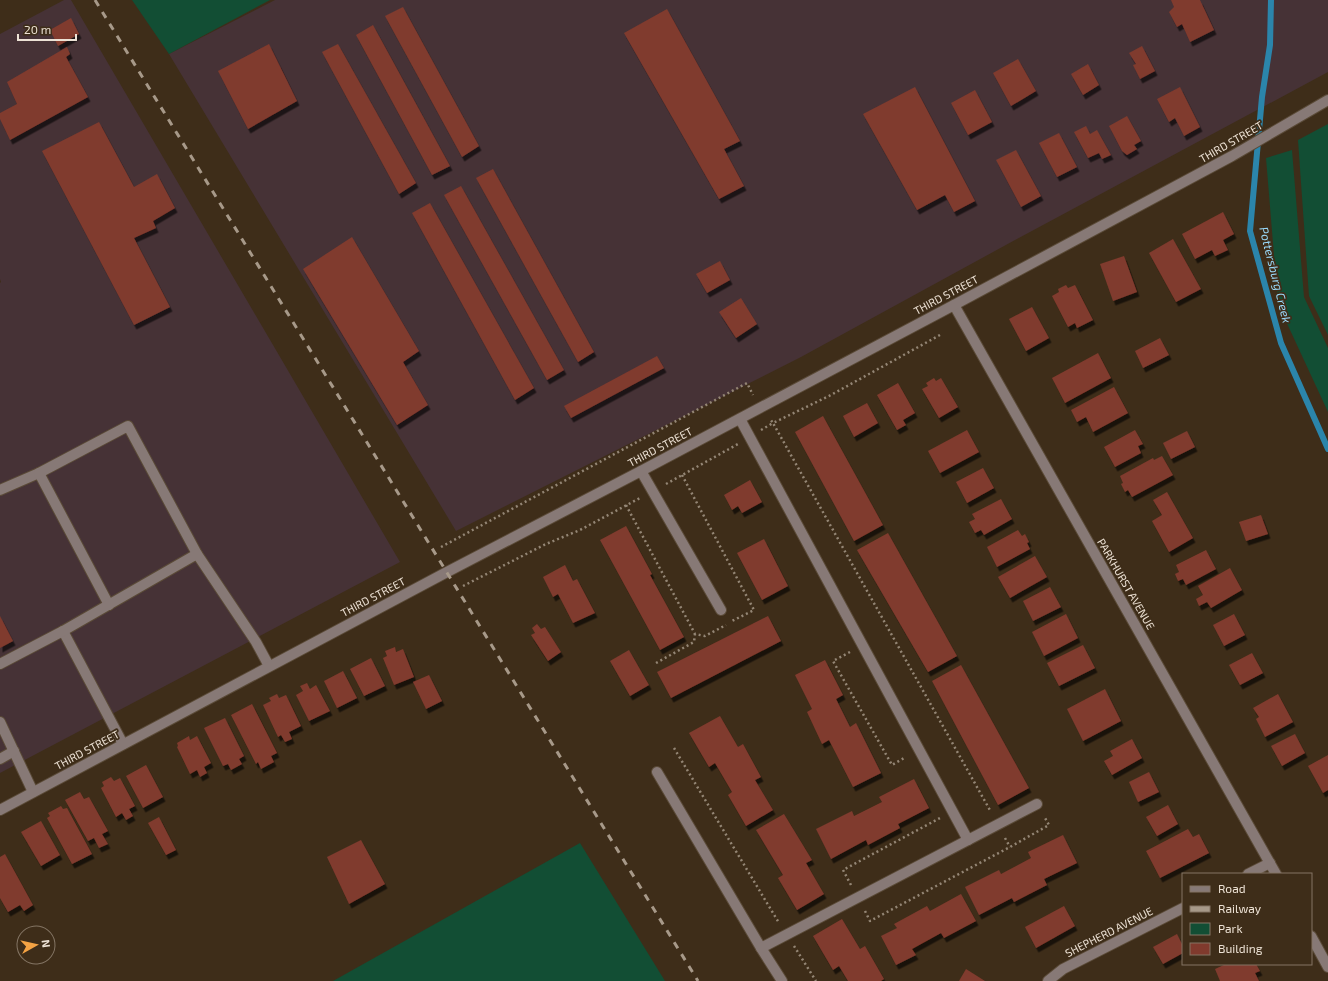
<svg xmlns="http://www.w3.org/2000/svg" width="1328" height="981" font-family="'Exo 2',sans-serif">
  <defs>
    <filter id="shadow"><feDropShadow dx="2.5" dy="4.5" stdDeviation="0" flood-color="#0009"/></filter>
  </defs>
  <rect width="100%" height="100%" fill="#3e2d19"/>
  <!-- industrial -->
  <g fill="#463236">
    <path d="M64,0H71L400,562L0,773V283L1,282L0,279V34Z"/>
    <path d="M275,0H1328V72L1015,240L801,357L456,531L169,54Z"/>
  </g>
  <!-- green -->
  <g fill="#124e34">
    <path d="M132,0H270L169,54Z"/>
    <path d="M1328,124V335L1309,296L1298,140Z"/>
    <path d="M1292,150L1304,297L1328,348V412L1278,304L1266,158Z"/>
    <path d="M580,843L665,981H333Z"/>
  </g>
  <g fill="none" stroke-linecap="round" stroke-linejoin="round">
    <!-- stream -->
    <path stroke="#2b85ab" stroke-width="6" d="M1271,0L1270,45L1262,97L1250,231L1281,343L1328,449"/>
  </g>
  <!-- building -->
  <g fill="#803a2d" filter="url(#shadow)">
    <path d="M1171,0H1200L1214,30L1190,42L1182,24L1177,27L1169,12L1174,7Z"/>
    <path d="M403,7L479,146L462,157L385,16Z"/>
    <path d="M667,9L740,141L724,149L744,186L719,199L624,33Z"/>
    <path d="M71,18L79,34L58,46L50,30Z"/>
    <path d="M373,25L450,166L432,175L356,35Z"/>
    <path d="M269,44L297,101L248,129L218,71Z"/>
    <path d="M338,44L416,183L399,194L322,52Z"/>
    <path d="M1142,46L1155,71L1140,79L1133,65L1136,64L1129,53Z"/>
    <path d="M67,47L70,54L66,57L88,97L10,140L0,119V113L17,104L7,82Z"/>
    <path d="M1018,59L1036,91L1011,106L993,73Z"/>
    <path d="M1088,64L1099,85L1083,95L1071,74Z"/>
    <path d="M915,87L975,201L954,212L945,195L917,210L863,114Z"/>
    <path d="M1180,87L1200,127L1184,136L1175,118L1169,122L1157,99Z"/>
    <path d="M975,90L992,122L968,135L951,103Z"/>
    <path d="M1127,116L1141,141L1134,145L1137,149L1127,155L1122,151L1109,126Z"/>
    <path d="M99,122L134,187L157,174L175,208L153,221L156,228L134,238L170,307L134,325L42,151Z"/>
    <path d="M1086,126L1090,134L1097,130L1111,155L1102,159L1099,153L1088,158L1074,132Z"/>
    <path d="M1059,133L1077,167L1057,177L1039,143Z"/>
    <path d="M1016,150L1041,196L1021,207L996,160Z"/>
    <path d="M493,169L594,352L578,362L476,178Z"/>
    <path d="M461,186L564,370L547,380L444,195Z"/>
    <path d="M430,203L534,388L515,400L412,213Z"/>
    <path d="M1223,212L1234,234L1223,240L1228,250L1215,256L1212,250L1195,259L1182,234Z"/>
    <path d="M352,237L419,351L403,362L428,405L397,425L303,269Z"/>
    <path d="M1173,239L1201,289L1176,302L1149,253Z"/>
    <path d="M1124,256L1137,292L1113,301L1100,264Z"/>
    <path d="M720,261L730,280L707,293L696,274Z"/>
    <path d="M1066,285L1068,288L1075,285L1093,320L1077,328L1075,323L1068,327L1052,296L1059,292L1058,289Z"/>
    <path d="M741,298L757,324L736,338L719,312Z"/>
    <path d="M1032,307L1049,338L1026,351L1009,319Z"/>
    <path d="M1160,338L1169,355L1143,368L1135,351Z"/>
    <path d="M1098,353L1111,378L1065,403L1052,378Z"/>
    <path d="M657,356L664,368L571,418L564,406Z"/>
    <path d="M934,378L936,381L941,378L958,407L939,418L922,389L928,386L926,383Z"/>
    <path d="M898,383L915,413L903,420L906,425L897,430L877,395Z"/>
    <path d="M1114,387L1128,413L1093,432L1086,417L1077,422L1071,410Z"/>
    <path d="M867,403L878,423L854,437L843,416Z"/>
    <path d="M823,416L883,525L854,541L795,432Z"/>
    <path d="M967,430L979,452L940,473L928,451Z"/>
    <path d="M1135,430L1143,444L1138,446L1141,453L1115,467L1104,447Z"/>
    <path d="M1187,431L1195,447L1171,459L1163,443Z"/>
    <path d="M1162,456L1173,475L1132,497L1128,490L1125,492L1121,484L1123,483L1120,476L1153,458L1154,460Z"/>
    <path d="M983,468L994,488L967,503L956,482Z"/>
    <path d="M750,480L762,502L742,513L738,506L732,510L724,495Z"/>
    <path d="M1167,492L1193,538L1169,552L1152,521L1162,515L1153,500Z"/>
    <path d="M1001,499L1012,519L984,535L981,530L975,533L969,522L975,519L972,514Z"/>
    <path d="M1261,515L1268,534L1246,541L1239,522Z"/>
    <path d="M626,526L652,574L650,575L684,637L660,650L600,540Z"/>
    <path d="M1018,530L1022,536L1025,534L1029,542L1027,543L1030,549L997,567L987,547Z"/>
    <path d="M888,533L957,656L928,672L857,550Z"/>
    <path d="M764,539L788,586L762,600L737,553Z"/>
    <path d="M1206,550L1216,569L1186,585L1183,579L1178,581L1175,574L1179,572L1176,565Z"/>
    <path d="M1035,556L1047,577L1010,598L998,577Z"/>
    <path d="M565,565L573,581L577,579L595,613L573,623L558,594L553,597L543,577Z"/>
    <path d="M1230,568L1242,590L1211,608L1207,602L1199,606L1196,599L1203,595L1198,586Z"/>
    <path d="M1050,587L1061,607L1033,621L1023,601Z"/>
    <path d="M1066,614L1078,638L1044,656L1032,632Z"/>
    <path d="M1234,614L1245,635L1224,646L1213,625Z"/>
    <path d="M0,616L13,641L0,648Z"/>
    <path d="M768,616L781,641L671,698L657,672Z"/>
    <path d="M537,624L541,629L545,627L561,652L548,661L531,635L535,633L532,628Z"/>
    <path d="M1083,645L1095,668L1059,686L1047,663Z"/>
    <path d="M395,647L396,652L403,649L414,677L394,685L383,658L387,656L385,651Z"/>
    <path d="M629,650L649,685L630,696L610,661Z"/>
    <path d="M1252,653L1263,673L1240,685L1229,665Z"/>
    <path d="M371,658L385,686L364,696L350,669Z"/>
    <path d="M825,660L843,695L836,699L850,727L856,723L881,773L853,787L829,740L822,744L807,712L812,709L795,675Z"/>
    <path d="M961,665L1029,788L998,805L932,681Z"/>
    <path d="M343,671L357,698L337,708L324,681Z"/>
    <path d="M429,675L442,701L426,709L413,682Z"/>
    <path d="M307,683L310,689L316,685L330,711L309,721L296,695L303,691L300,686Z"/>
    <path d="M1105,689L1121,721L1083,741L1067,709Z"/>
    <path d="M277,694L279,698L286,695L301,726L289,732L292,739L285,742L281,735L278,737L263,705L271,701L269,698Z"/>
    <path d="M1278,694L1293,722L1265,737L1256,719L1259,717L1253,708Z"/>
    <path d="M252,704L277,753L271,756L274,762L261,769L258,762L256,764L231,715Z"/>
    <path d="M720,716L738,747L743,744L761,777L755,780L773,810L746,826L728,795L732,792L715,763L709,767L689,733Z"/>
    <path d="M225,718L244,756L239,759L242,764L231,770L228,764L223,766L204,728Z"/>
    <path d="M1295,734L1305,753L1282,766L1271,746Z"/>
    <path d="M189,736L190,740L197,736L211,763L204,767L207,773L200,777L197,770L190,774L177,747L178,746L177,743Z"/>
    <path d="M1132,739L1142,758L1112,775L1104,761L1113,756L1110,751Z"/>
    <path d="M1328,755V790L1323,793L1308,766Z"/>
    <path d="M146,765L163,797L143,808L126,776Z"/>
    <path d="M1149,772L1159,792L1138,802L1129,782Z"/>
    <path d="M111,777L114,781L120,778L135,806L129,809L133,816L126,820L122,813L116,817L101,788L104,786L102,782Z"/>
    <path d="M914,779L929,808L898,824L900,828L868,845L866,840L831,859L816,829L852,811L854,816L882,802L879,797Z"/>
    <path d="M80,792L84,799L89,797L108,831L102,834L108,844L99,848L94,838L88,841L65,800Z"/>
    <path d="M1168,805L1178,824L1157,836L1146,817Z"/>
    <path d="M61,806L63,809L67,808L92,854L72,864L47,818L50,816L48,813Z"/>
    <path d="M784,814L812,860L806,863L824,894L797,910L778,878L783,875L756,830Z"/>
    <path d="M159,817L176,850L166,855L148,823Z"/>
    <path d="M41,821L60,855L41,866L21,832Z"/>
    <path d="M1188,829L1193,837L1199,834L1209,853L1160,878L1146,851Z"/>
    <path d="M1063,835L1077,863L1044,879L1047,885L1014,902L1012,898L979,915L965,887L999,870L1001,874L1031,858L1028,852Z"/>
    <path d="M361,840L385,884L349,904L327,857Z"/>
    <path d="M5,854L33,905L24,911L20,905L8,912L0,898V857Z"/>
    <path d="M961,894L976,921L944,938L941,933L912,949L916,955L896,965L881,936L897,928L894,924L927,906L930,911Z"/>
    <path d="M1064,906L1075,926L1036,948L1025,927Z"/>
    <path d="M842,919L860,949L865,946L884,979L881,981H848L839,966L833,970L813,936Z"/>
    <path d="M1177,934L1183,946V953L1163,964L1153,947Z"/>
    <path d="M1226,964H1256L1260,971L1255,973L1259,981H1220L1215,969Z"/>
    <path d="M966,969L985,981H959Z"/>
  </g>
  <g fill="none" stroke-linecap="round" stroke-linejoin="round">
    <defs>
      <g id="minor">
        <path d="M954,305L1276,874"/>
        <path d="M740,419L968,840"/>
        <path d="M641,471L721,610"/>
        <path d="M0,490L39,473"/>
        <path d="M109,605L39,473L128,426L197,554"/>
        <path d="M63,631L123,744"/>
        <path d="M0,664L63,631L197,554L256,642L269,666"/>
        <path d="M0,722L33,792"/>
        <path d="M0,759L14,751"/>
        <path d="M657,772L761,948L782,981"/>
        <path d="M0,810L447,572L641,471L954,305L1232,156L1328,100"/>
        <path d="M1248,874L1270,863"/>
        <path d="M1311,936L1328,967"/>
        <path d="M761,948L1037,804"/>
        <path d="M1048,981L1063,969L1183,908"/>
      </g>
    </defs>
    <!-- minor casing -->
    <use href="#minor" stroke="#5a4a37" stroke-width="12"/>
    <!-- path -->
    <g stroke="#948675" stroke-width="2.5" stroke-dasharray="2 3" stroke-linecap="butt">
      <path d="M940,335L829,396L773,423L991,812"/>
      <path d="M761,430L773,423L770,419"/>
      <path d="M682,475L754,610L732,621"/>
      <path d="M666,484L738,444"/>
      <path d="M626,505L695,634L705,636L726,625"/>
      <path d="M441,547L747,383L753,395"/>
      <path d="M463,586L546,544L580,530L640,498"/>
      <path d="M850,652L833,661L892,765L906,757"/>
      <path d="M656,663L694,642L695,634"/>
      <path d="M674,748L779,923"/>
      <path d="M1005,838L1010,847"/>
      <path d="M851,885L843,870L940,818"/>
      <path d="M865,911L870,921L1010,847L1049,825L1044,816"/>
      <path d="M794,946L816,981"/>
    </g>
    <!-- minor -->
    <use href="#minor" stroke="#877976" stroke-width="10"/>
    <!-- rail -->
    <path stroke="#a79989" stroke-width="3" stroke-dasharray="7 7" stroke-linecap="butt" d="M95,0L698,981"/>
  </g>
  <g text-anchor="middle" stroke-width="3.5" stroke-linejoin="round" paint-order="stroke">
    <!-- street labels -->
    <g font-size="11" fill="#ede2d5" stroke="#3e2d19">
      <text transform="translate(1231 142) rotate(-30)" y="4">THIRD STREET</text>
      <text transform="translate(946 295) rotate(-28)" y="4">THIRD STREET</text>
      <text transform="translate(660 447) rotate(-28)" y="4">THIRD STREET</text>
      <text transform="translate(1126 584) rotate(60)" y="4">PARKHURST AVENUE</text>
      <text transform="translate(373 597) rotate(-28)" y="4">THIRD STREET</text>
      <text transform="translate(87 750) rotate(-28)" y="4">THIRD STREET</text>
      <text transform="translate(1109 932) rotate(-27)" y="4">SHEPHERD AVENUE</text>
    </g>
    <!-- water labels -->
    <g font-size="12" font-style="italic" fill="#99d8f8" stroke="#3e2d19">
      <text transform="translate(1275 275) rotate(76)" y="4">Pottersburg Creek</text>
    </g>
  </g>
  <!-- legend -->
  <rect x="1182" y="873" width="130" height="92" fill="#3e2d19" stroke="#847564"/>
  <rect x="1190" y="886" width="20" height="6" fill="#877976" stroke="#847564"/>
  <text x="1218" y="893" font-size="12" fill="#ede2d5">Road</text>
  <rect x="1190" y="906" width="20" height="6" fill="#a79989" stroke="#847564"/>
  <text x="1218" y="913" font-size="12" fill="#ede2d5">Railway</text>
  <rect x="1190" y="923" width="20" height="12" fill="#124e34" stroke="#847564"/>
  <text x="1218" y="933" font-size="12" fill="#ede2d5">Park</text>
  <rect x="1190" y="943" width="20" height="12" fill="#803a2d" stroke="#847564"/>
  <text x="1218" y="953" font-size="12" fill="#ede2d5">Building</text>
  <!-- north arrow -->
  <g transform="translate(36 945) rotate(82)"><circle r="19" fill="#3e2d19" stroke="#847564"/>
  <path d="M0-3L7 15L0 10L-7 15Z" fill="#f4a344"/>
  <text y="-6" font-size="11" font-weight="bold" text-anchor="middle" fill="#ede2d5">N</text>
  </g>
  <!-- scale -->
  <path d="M18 34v6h58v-6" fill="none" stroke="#ede2d5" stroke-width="2"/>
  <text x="24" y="34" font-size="12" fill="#ede2d5" stroke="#3e2d19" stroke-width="3" paint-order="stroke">20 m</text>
</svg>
